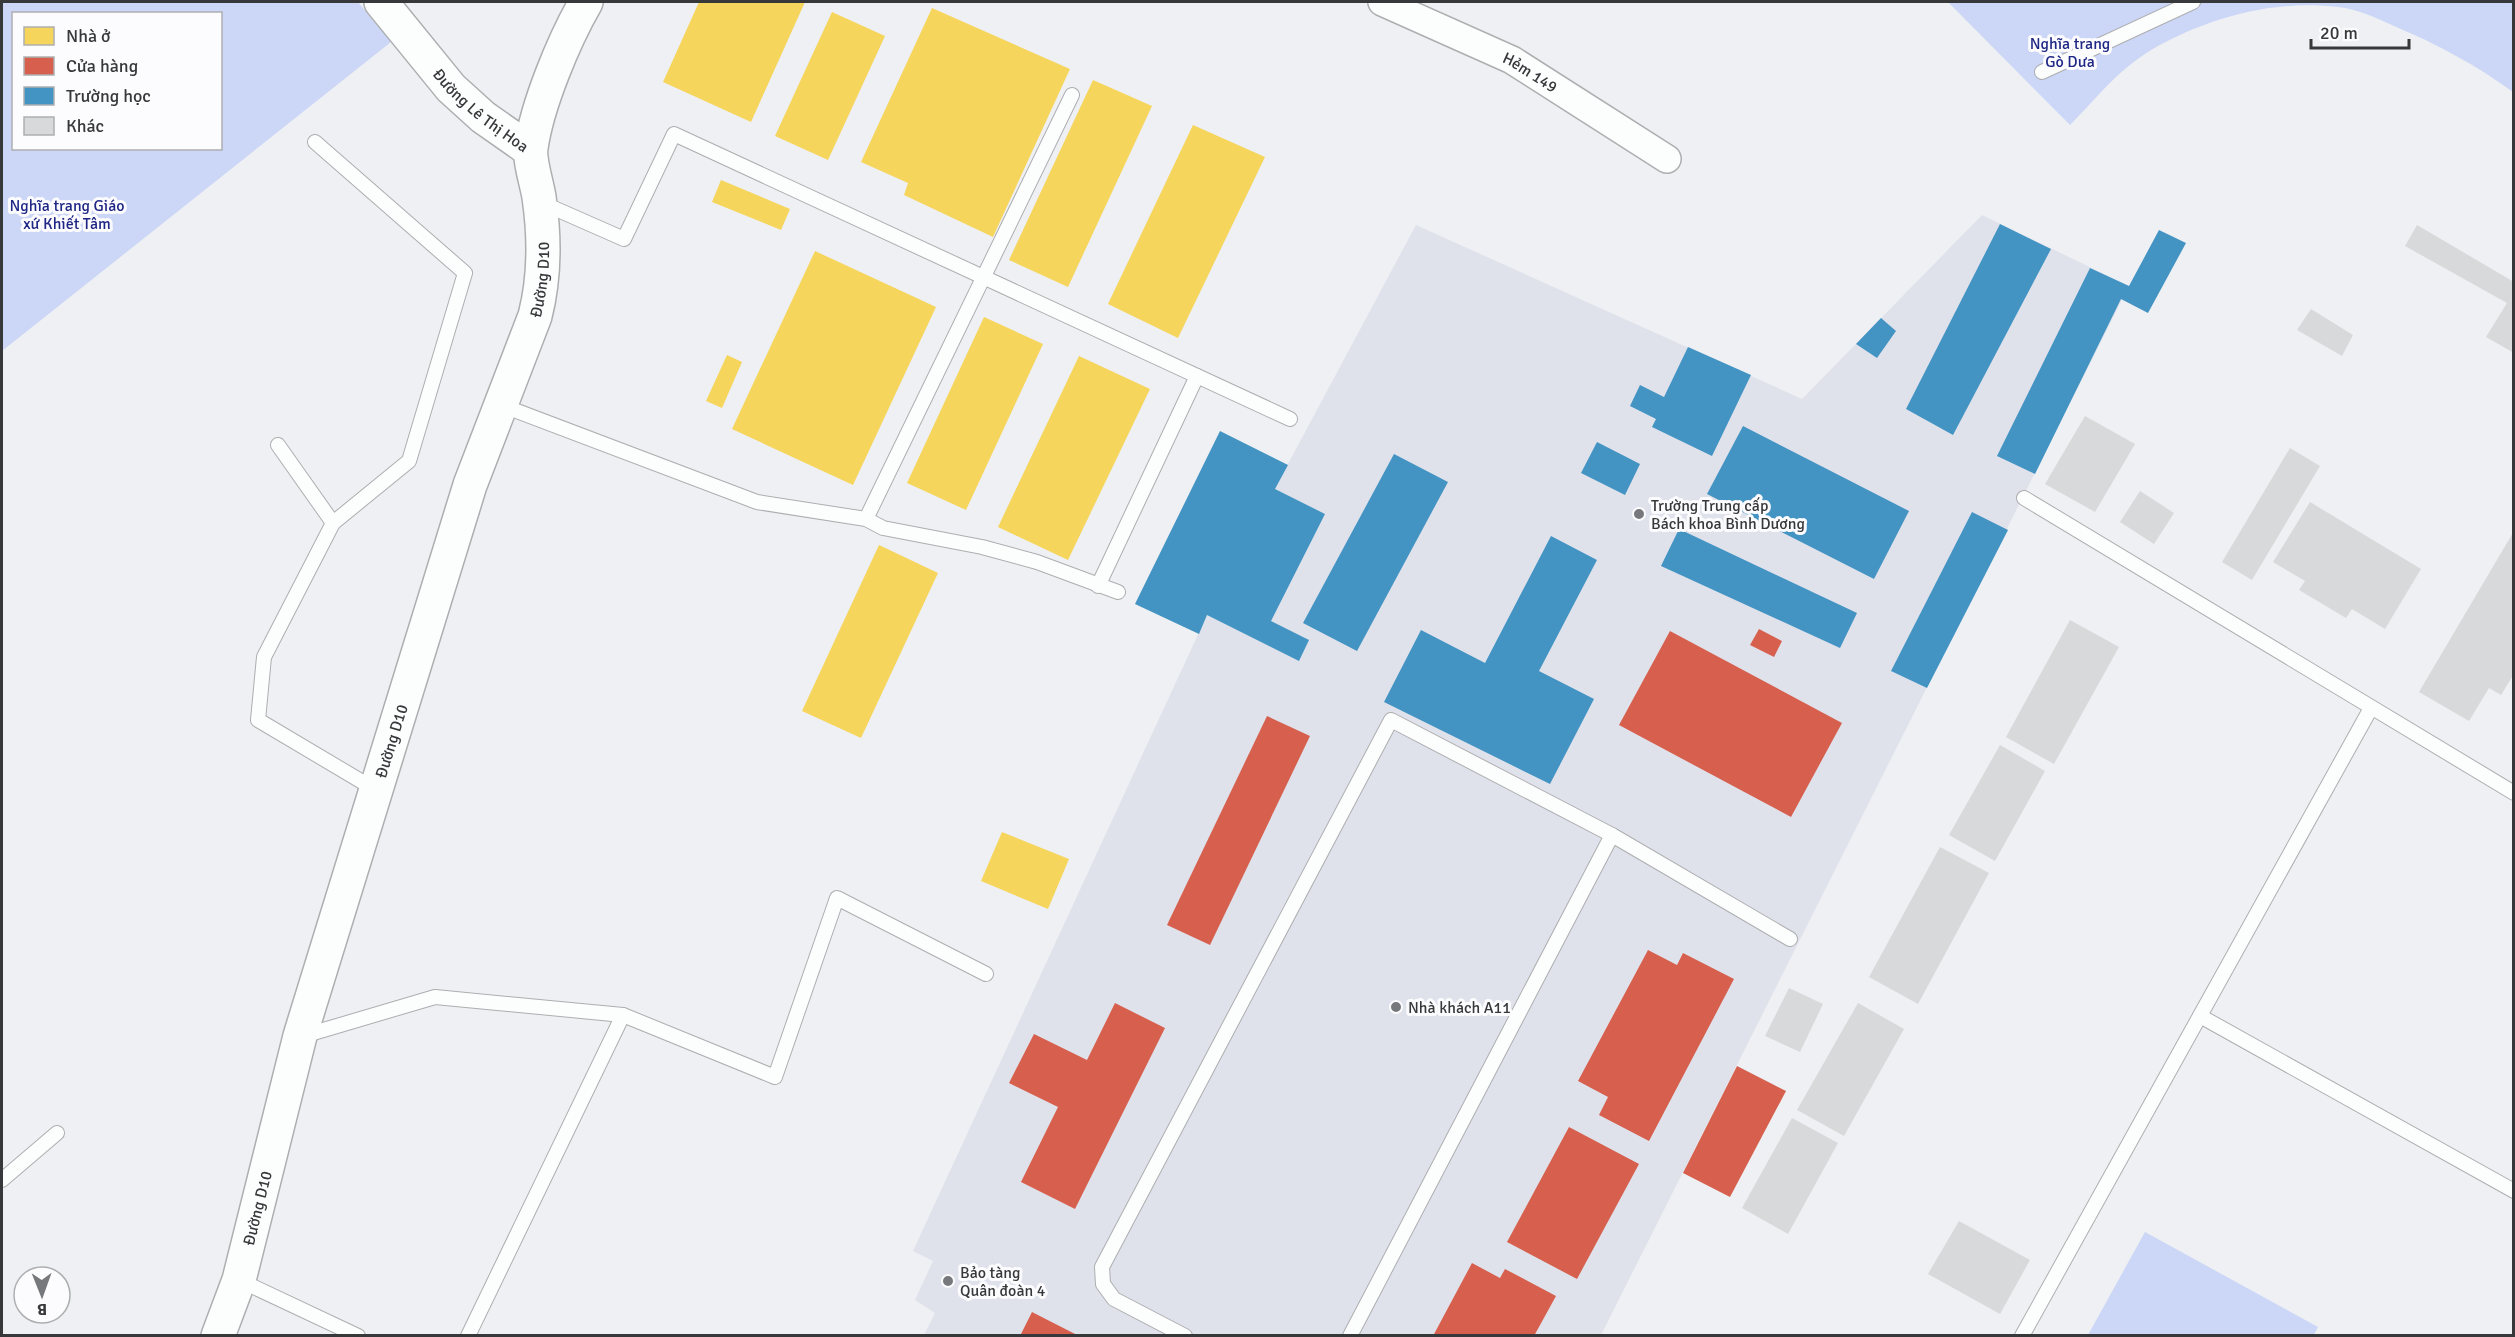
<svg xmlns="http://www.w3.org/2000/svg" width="2515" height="1337" font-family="Signika,sans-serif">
  <rect width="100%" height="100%" fill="#eef0f3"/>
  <!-- built -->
  <path fill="#dfe2eb" d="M1982,215L2129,286L1601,1335H924L935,1313L915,1300L933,1261L913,1251L1207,615L1416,225L1802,399Z"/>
  <!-- green -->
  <g fill="#ccd6f6" fill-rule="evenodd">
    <path d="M2,2H358L391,42L2,351ZM14,14H220V148H14Z"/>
    <path d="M1948,2H2513V92C2476,65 2437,44 2394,26C2377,18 2357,9 2338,7C2295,2 2253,8 2212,22C2184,32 2155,45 2131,64C2109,81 2090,105 2070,125Z"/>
    <path d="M2145,1232L2318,1327L2314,1335H2088Z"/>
  </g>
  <!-- homes -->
  <g fill="#f6d55c">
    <path d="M699,2H805L751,122L663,82Z"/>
    <path d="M932,8L1070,69L993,237L904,195L908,183L861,162Z"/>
    <path d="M832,12L885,36L828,160L775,136Z"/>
    <path d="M1093,80L1152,106L1068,287L1009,260Z"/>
    <path d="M1193,125L1265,157L1178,338L1108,304Z"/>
    <path d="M721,180L790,209L781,230L712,202Z"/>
    <path d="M815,251L936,307L853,485L732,429Z"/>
    <path d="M984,317L1043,344L966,510L907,483Z"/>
    <path d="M727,355L742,362L722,408L706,401Z"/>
    <path d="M1079,356L1150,389L1068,560L998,527Z"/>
    <path d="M879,545L938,573L861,738L802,711Z"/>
    <path d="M1002,832L1069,859L1048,909L981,881Z"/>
  </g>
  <!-- shops -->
  <g fill="#d6604d">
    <path d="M1759,629L1782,641L1774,657L1750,645Z"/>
    <path d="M1670,631L1842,723L1791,817L1619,725Z"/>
    <path d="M1267,716L1310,736L1210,945L1167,925Z"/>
    <path d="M1648,950L1677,965L1683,953L1734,979L1649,1141L1599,1115L1608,1097L1578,1081Z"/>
    <path d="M1115,1003L1165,1028L1075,1209L1021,1182L1058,1107L1009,1083L1034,1034L1087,1060Z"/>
    <path d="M1737,1066L1786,1091L1730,1197L1683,1173Z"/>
    <path d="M1569,1127L1639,1164L1577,1279L1507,1242Z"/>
    <path d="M1472,1263L1500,1278L1505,1269L1556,1296L1534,1336H1433Z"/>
    <path d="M1032,1312L1079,1336H1020Z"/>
  </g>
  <!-- schools -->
  <g fill="#4393c3">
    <path d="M2000,224L2051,249L1953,435L1906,409Z"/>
    <path d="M2159,230L2186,243L2148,313L2121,299L2035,474L1997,456L2090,268L2129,286Z"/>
    <path d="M1881,318L1896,331L1877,358L1856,344Z"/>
    <path d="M1688,347L1751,375L1712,456L1652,427L1656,419L1630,406L1640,385L1664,397Z"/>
    <path d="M1743,426L1909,511L1874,579L1707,494Z"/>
    <path d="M1220,431L1288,465L1275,489L1325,514L1271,621L1309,640L1299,661L1207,615L1199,634L1135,604Z"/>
    <path d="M1597,442L1640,464L1625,495L1581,473Z"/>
    <path d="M1394,454L1448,482L1357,651L1303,623Z"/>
    <path d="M1972,512L2008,530L1927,688L1891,671Z"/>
    <path d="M1679,529L1857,613L1840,648L1661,566Z"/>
    <path d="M1551,536L1597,560L1539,671L1594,699L1550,784L1384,702L1421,630L1485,663Z"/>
  </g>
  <!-- building -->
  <g fill="#d8d9db">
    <path d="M2417,225L2514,282V353L2486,337L2507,303L2405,246Z"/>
    <path d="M2311,309L2353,335L2342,356L2297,330Z"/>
    <path d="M2085,416L2135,444L2095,512L2045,484Z"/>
    <path d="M2290,448L2320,466L2252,580L2222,562Z"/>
    <path d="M2140,491L2174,513L2154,544L2120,522Z"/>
    <path d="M2310,502L2421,569L2385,629L2352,609L2346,618L2299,590L2305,581L2273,562Z"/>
    <path d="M2514,531V674L2501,695L2489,688L2469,721L2419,692Z"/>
    <path d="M2070,620L2119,647L2054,764L2006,737Z"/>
    <path d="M2000,745L2045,771L1995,861L1949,835Z"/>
    <path d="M1940,847L1989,873L1918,1004L1869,977Z"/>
    <path d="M1789,988L1823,1004L1800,1052L1765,1036Z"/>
    <path d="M1858,1003L1904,1029L1844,1136L1797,1110Z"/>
    <path d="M1792,1118L1838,1143L1788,1234L1742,1208Z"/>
    <path d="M1959,1221L2030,1260L2000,1314L1928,1274Z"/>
  </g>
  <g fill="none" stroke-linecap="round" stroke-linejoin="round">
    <defs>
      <g id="service">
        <path d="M2042,72L2193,2"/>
        <path d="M315,142L465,273L409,461L333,523"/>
        <path d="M540,202L624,239L674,134L1290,419"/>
        <path d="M501,405L757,502L866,519L883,528L982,547L1037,562L1118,592"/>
        <path d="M278,445L333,523L264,657L258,720L376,790"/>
        <path d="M2024,498L2514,793"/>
        <path d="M866,519L1072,95"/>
        <path d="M1098,586L1197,376"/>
        <path d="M2200,1016L2514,1191"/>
        <path d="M303,1036L435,997L623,1015L775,1077L837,898L986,974"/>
        <path d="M2,1180L57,1133"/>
        <path d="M239,1280L358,1336"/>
        <path d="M468,1336L623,1015"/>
        <path d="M1185,1336L1114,1299L1103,1284L1102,1267L1391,720L1612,835L1790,939"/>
        <path d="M1350,1336L1612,835"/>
        <path d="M2022,1336L2371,708"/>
      </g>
      <g id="minor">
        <path id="s1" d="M1382,2L1512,60L1667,159"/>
      </g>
      <g id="tertiary">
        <path id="s2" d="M381,2L451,88L483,117L530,150"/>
        <path id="s3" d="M218,1336L239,1280L300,1036L470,485L535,316C545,277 545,238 539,197C537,184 529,160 531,148C537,105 564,40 586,2"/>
      </g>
    </defs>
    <!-- service casing -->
    <use href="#service" stroke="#adaeb0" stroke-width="16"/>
    <!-- minor casing -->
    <use href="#minor" stroke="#adaeb0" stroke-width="30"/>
    <!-- tertiary casing -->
    <use href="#tertiary" stroke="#adaeb0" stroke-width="36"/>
    <!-- service -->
    <use href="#service" stroke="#fcfdfd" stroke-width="14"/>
    <!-- minor -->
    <use href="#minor" stroke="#fcfdfd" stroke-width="27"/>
    <!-- tertiary -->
    <use href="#tertiary" stroke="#fcfdfd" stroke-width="33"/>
  </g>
  <!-- markers -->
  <g fill="#77787b" stroke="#fcfcff" stroke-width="2">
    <circle cx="1639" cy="514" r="6"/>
    <circle cx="1396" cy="1007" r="6"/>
    <circle cx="948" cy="1281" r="6"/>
  </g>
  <g text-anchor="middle" stroke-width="6" stroke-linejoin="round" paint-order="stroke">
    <!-- park labels -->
    <g font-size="16" fill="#1f2785" stroke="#fcfcff">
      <text x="2070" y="49">Nghĩa trang<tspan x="2070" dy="18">Gò Dưa</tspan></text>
      <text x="67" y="211">Nghĩa trang Giáo<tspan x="67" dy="18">xứ Khiết Tâm</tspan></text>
    </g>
    <!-- street labels -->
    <g font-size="16" fill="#37383a" stroke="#fcfcff">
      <text dy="6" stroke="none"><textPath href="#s1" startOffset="164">Hẻm 149</textPath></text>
      <text dy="6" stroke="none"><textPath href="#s2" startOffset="148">Đường Lê Thị Hoa</textPath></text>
      <text dy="6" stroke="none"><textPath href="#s3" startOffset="1106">Đường D10</textPath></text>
      <text dy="6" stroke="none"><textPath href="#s3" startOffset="620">Đường D10</textPath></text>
      <text dy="6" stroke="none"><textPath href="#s3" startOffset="134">Đường D10</textPath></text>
    </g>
    <!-- poi labels -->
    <g font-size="16" fill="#37383a" stroke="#fcfcff" text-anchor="start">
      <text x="1651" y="511">Trường Trung cấp<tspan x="1651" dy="18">Bách khoa Bình Dương</tspan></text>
      <text x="1408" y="1013">Nhà khách A11</text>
      <text x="960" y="1278">Bảo tàng<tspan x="960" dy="18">Quân đoàn 4</tspan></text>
    </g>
  </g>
  <!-- border -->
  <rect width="2515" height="1337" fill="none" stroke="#37383a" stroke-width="6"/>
  <!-- legend -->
  <rect x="12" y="12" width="210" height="138" fill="#fcfcff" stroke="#adaeb0" stroke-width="1.5"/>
  <rect x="24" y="27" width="30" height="18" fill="#f6d55c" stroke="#adaeb0" stroke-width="1.5"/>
  <text x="66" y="42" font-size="18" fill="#37383a">Nhà ở</text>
  <rect x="24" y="57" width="30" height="18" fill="#d6604d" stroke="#adaeb0" stroke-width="1.5"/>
  <text x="66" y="72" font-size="18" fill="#37383a">Cửa hàng</text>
  <rect x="24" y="87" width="30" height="18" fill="#4393c3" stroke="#adaeb0" stroke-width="1.5"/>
  <text x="66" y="102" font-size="18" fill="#37383a">Trường học</text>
  <rect x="24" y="117" width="30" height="18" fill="#d8d9db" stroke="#adaeb0" stroke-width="1.5"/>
  <text x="66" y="132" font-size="18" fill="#37383a">Khác</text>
  <!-- north arrow -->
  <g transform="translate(42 1295) rotate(179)"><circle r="28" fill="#fcfcff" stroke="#adaeb0" stroke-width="1.5"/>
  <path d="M0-4.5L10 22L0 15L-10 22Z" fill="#77787b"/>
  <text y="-9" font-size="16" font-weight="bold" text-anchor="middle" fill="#37383a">B</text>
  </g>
  <!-- scale -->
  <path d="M2311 39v9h98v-9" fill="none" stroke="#37383a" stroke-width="3"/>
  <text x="2320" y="39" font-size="18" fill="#37383a" stroke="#fcfcff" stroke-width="4.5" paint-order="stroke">20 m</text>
</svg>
